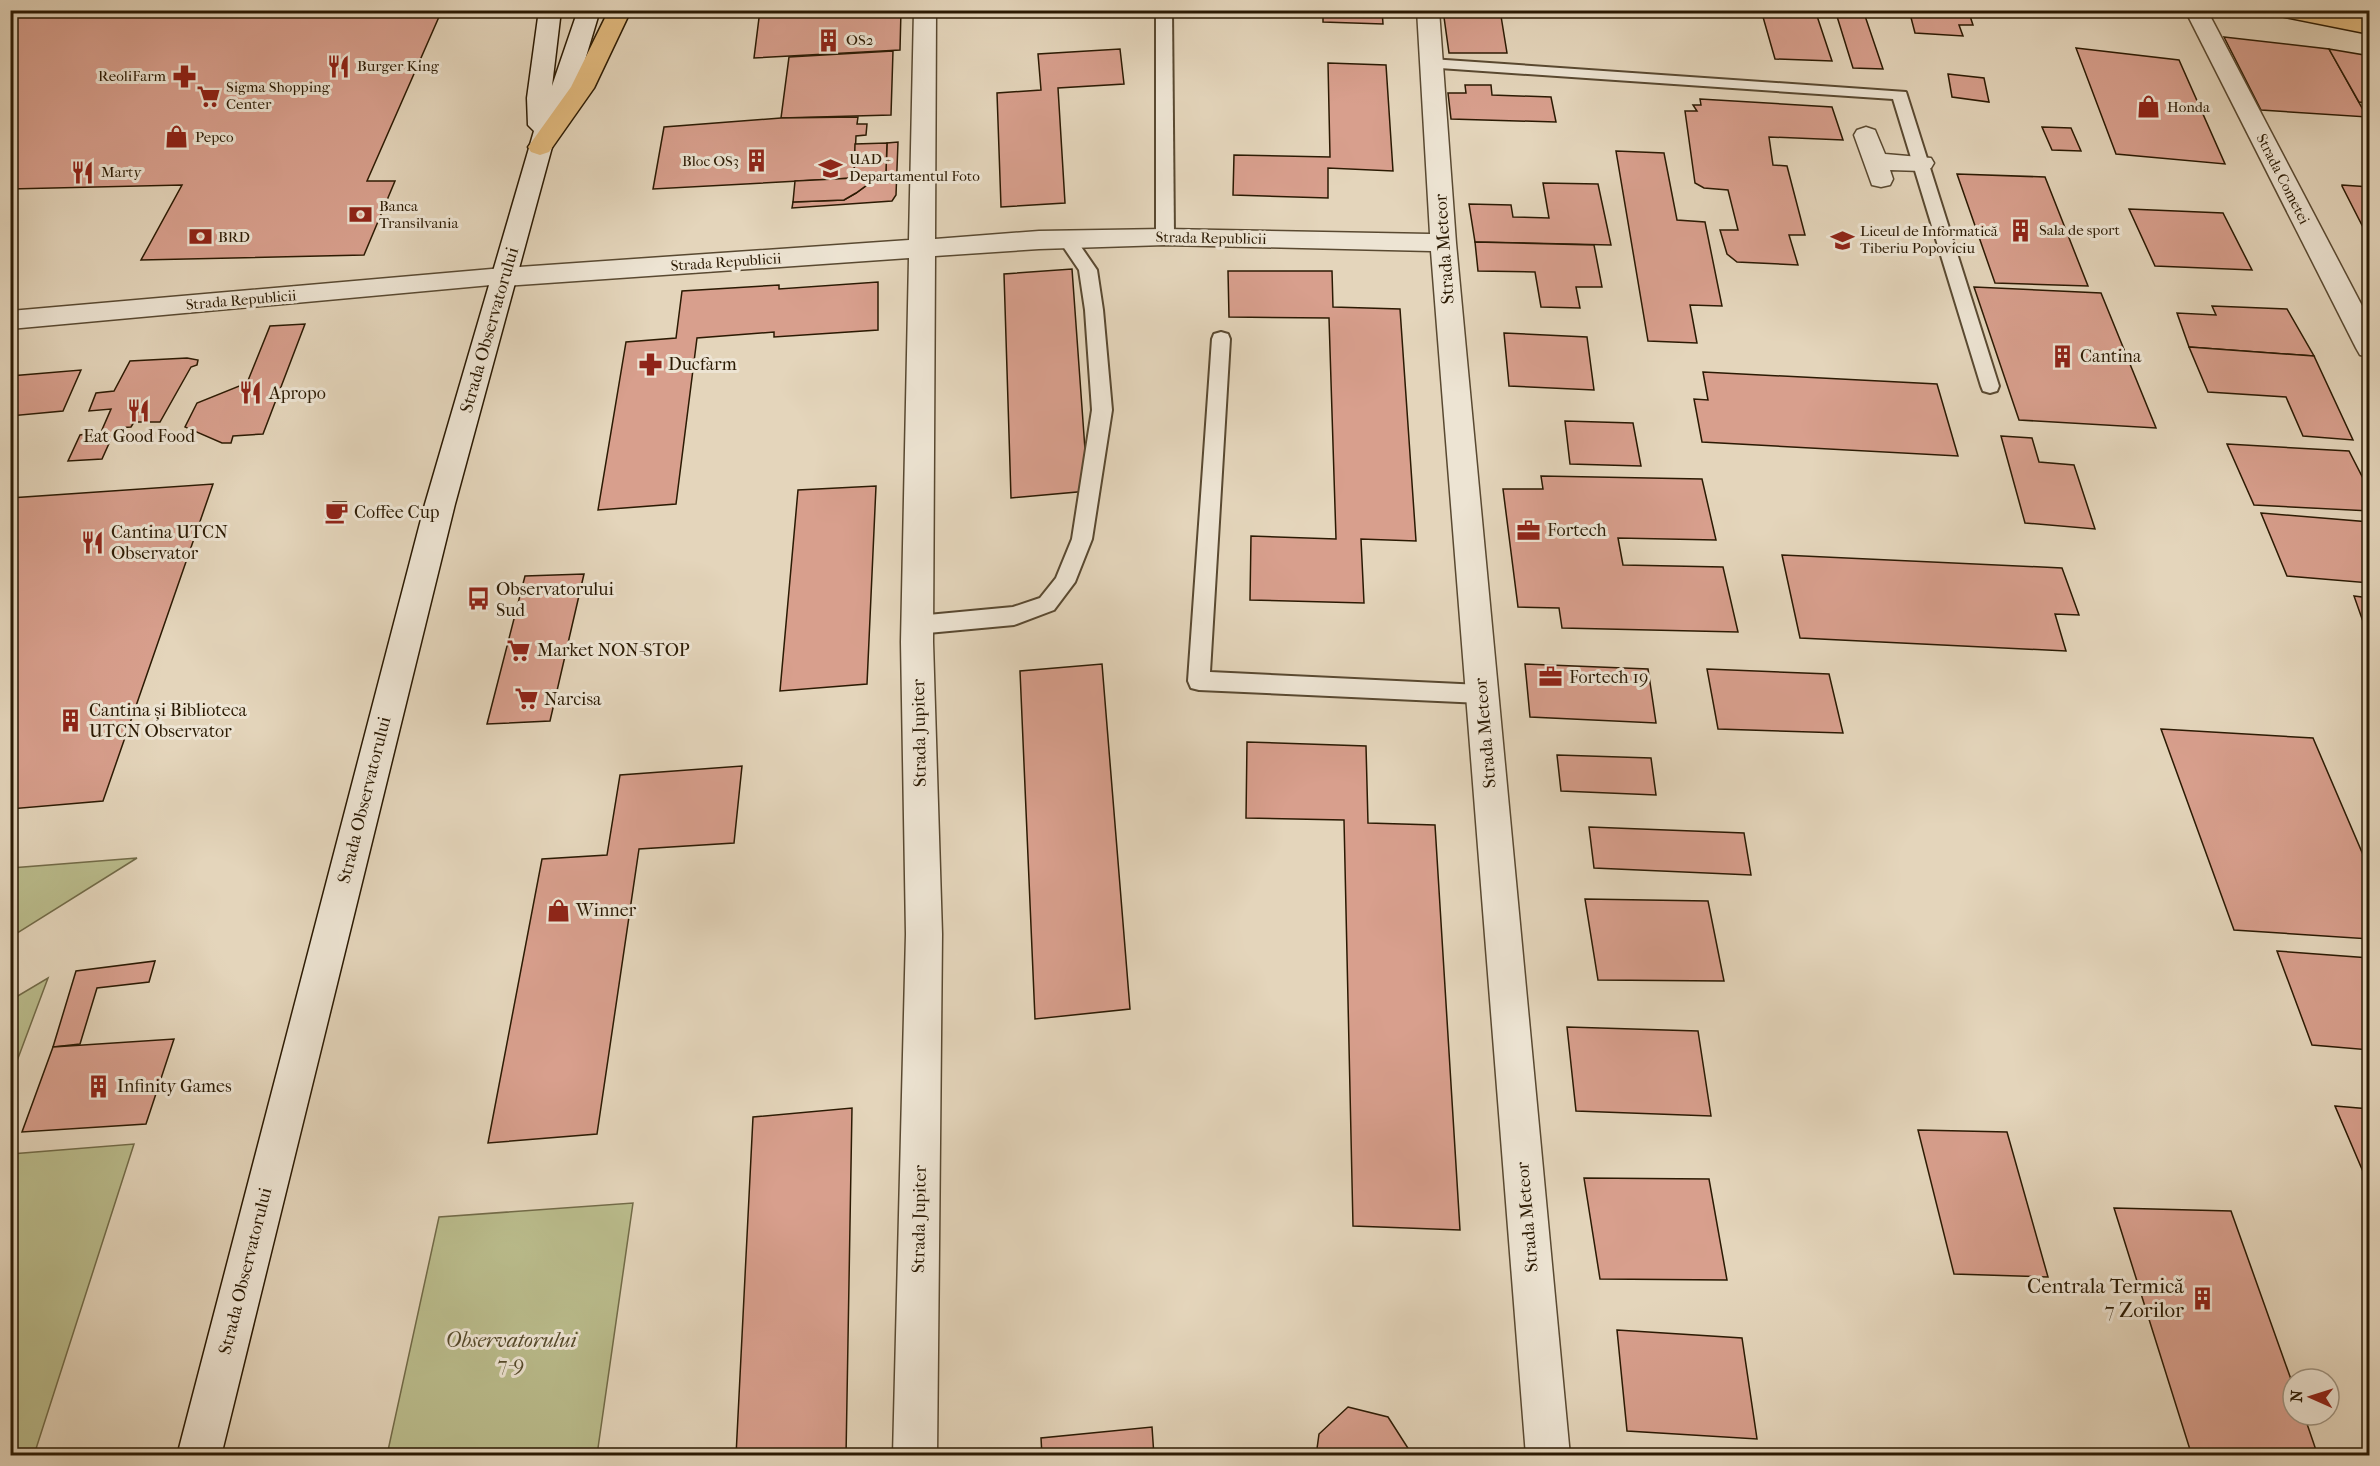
<svg xmlns="http://www.w3.org/2000/svg" width="2380" height="1466" font-family="'IM FELL French Canon',serif">
  <rect width="100%" height="100%" fill="#e4d5bb"/>
  <filter id="stains"><feTurbulence type="fractalNoise" baseFrequency=".00333" numOctaves="4"/><feColorMatrix values="0 0 0 0 .2 0 0 0 0 .09 0 0 0 0 .02 0 0 0 .5 -.17"/></filter>
  <radialGradient id="worn" r=".72"><stop offset=".6" stop-color="#630" stop-opacity="0"/><stop offset="1" stop-color="#630" stop-opacity=".3"/></radialGradient>
  <!-- green -->
  <g fill="#babc8c" stroke="#726b48" stroke-width="1.5">
    <path d="M137,858L11,937V868Z"/>
    <path d="M48,978L11,1077V1000Z"/>
    <path d="M134,1144L34,1455H11V1154Z"/>
    <path d="M633,1203L597,1455H387L439,1217Z"/>
  </g>
  <!-- building -->
  <g fill="#d89f8d" stroke="#2b1a03" stroke-width="1.5">
    <path d="M10,10H442L367,181H395L364,255L141,260L182,185L10,189Z"/>
    <path d="M760,10H901L900,50L754,58Z"/>
    <path d="M1323,10H1382L1383,24L1323,22Z"/>
    <path d="M1443,10H1500L1507,53H1449Z"/>
    <path d="M1761,10H1815L1832,61L1775,59Z"/>
    <path d="M1835,10H1863L1883,69L1853,68Z"/>
    <path d="M1909,10H1968L1973,25H1959L1963,36L1915,33Z"/>
    <path d="M2224,37L2329,49L2367,117L2261,110Z"/>
    <path d="M2076,48L2179,60L2225,164L2116,154Z"/>
    <path d="M1120,49L1124,84L1058,88L1065,203L1001,207L997,93L1041,90L1038,54Z"/>
    <path d="M2329,49L2370,56V103L2359,102Z"/>
    <path d="M893,51L891,115L781,118L789,57Z"/>
    <path d="M1328,63L1386,65L1393,171L1328,168V198L1233,195L1234,155L1330,157Z"/>
    <path d="M1948,74L1984,78L1989,102L1952,97Z"/>
    <path d="M1465,85H1491L1492,95L1551,97L1556,122L1451,119L1448,93H1466Z"/>
    <path d="M1700,99L1832,107L1843,140L1769,137L1773,165L1787,166L1805,235H1789L1798,265L1737,262L1727,254L1720,230H1738L1728,190L1704,188L1695,183L1685,111H1697L1693,105H1701Z"/>
    <path d="M858,117L857,124H867L866,135L856,136L854,178L653,189L664,127L781,118Z"/>
    <path d="M2042,127L2071,128L2081,151L2052,150Z"/>
    <path d="M898,142L896,195L892,201L792,208L793,202L844,200L856,193L886,171L887,143Z"/>
    <path d="M887,143L886,171L856,193L844,200L793,202L795,181L854,178L855,144Z"/>
    <path d="M1616,151L1664,153L1677,220L1705,222L1722,306L1690,305L1697,343L1648,341Z"/>
    <path d="M1957,174L2045,177L2088,286L1995,283Z"/>
    <path d="M1543,183L1598,184L1611,245L1475,242L1469,204L1511,205L1513,217L1549,218Z"/>
    <path d="M2342,185L2370,187V241L2342,186Z"/>
    <path d="M2129,209L2223,213L2252,270L2155,266Z"/>
    <path d="M1475,242L1594,245L1602,287H1576L1580,308L1541,307L1535,272L1478,271Z"/>
    <path d="M1072,269L1088,491L1011,498L1004,274Z"/>
    <path d="M1228,271H1332L1333,307L1400,309L1416,541L1361,539L1364,603L1250,600L1251,536L1336,539L1329,318L1229,317Z"/>
    <path d="M878,282V330L774,337V332L697,338L676,504L598,510L626,342L676,338L682,291L779,285V289Z"/>
    <path d="M1974,287L2101,293L2156,428L2019,420Z"/>
    <path d="M2212,306L2287,309L2314,356L2189,347L2177,313L2216,315Z"/>
    <path d="M305,324L263,434L233,436L231,443H222L185,427L197,403L247,383L270,326Z"/>
    <path d="M1504,333L1587,337L1594,390L1509,386Z"/>
    <path d="M2189,347L2314,356L2353,440L2303,436L2286,397L2208,392Z"/>
    <path d="M187,358L198,360L197,365L191,367L160,422H134L131,427L116,428L102,459L68,461L80,435L101,432L111,409L89,411L96,393L114,391L130,361Z"/>
    <path d="M81,370L63,411L10,416V376Z"/>
    <path d="M1703,372L1937,384L1958,456L1702,442L1694,399L1708,400Z"/>
    <path d="M1565,421L1633,423L1641,466L1570,464Z"/>
    <path d="M2001,436L2032,438L2039,462L2074,465L2095,529L2025,523Z"/>
    <path d="M2227,444L2349,451L2370,492V511L2254,505Z"/>
    <path d="M1541,476L1702,479L1716,540L1618,538L1623,565L1723,567L1738,632L1562,628L1559,608L1518,607L1503,489H1543Z"/>
    <path d="M213,484L103,801L10,809V498Z"/>
    <path d="M876,486L867,684L780,691L798,490Z"/>
    <path d="M333,502H346L339,522H325Z"/>
    <path d="M2261,513L2370,522V583L2287,576Z"/>
    <path d="M1782,555L2062,568L2079,615L2055,614L2066,651L1800,638Z"/>
    <path d="M584,574L550,721L487,724L525,576Z"/>
    <path d="M2354,596L2370,598V634L2367,633Z"/>
    <path d="M1102,664L1130,1009L1035,1019L1020,671Z"/>
    <path d="M1525,664L1648,669L1656,723L1530,717Z"/>
    <path d="M1707,669L1829,674L1843,733L1718,729Z"/>
    <path d="M2161,729L2313,738L2370,871V939L2234,930Z"/>
    <path d="M1247,742L1366,746L1368,823L1435,825L1460,1230L1353,1226L1344,820L1246,818Z"/>
    <path d="M1557,755L1651,758L1656,795L1561,791Z"/>
    <path d="M742,766L734,843L639,849L597,1134L488,1143L542,859L607,855L620,775Z"/>
    <path d="M1589,827L1744,833L1751,875L1594,868Z"/>
    <path d="M1585,899L1708,901L1724,981L1598,980Z"/>
    <path d="M2277,951L2370,958V1050L2312,1045Z"/>
    <path d="M155,961L149,982L97,988L80,1044L53,1047L76,971Z"/>
    <path d="M1567,1027L1698,1031L1711,1116L1576,1111Z"/>
    <path d="M174,1039L146,1124L22,1132L53,1047Z"/>
    <path d="M2335,1106L2370,1109V1188Z"/>
    <path d="M852,1108L846,1456H736L753,1117Z"/>
    <path d="M1918,1130L2007,1132L2048,1277L1954,1274Z"/>
    <path d="M1584,1178L1709,1179L1727,1280L1600,1279Z"/>
    <path d="M2114,1208L2231,1211L2293,1385V1415H2304L2318,1456H2192Z"/>
    <path d="M1617,1330L1742,1338L1757,1439L1627,1431Z"/>
    <path d="M1348,1407L1388,1417L1413,1456H1316L1319,1434Z"/>
    <path d="M1152,1427L1154,1456H1042L1041,1438Z"/>
  </g>
  <g fill="none" stroke-linecap="round" stroke-linejoin="round">
    <defs>
      <g id="service">
        <path d="M1156,10H1172L1174,237L1171,241H1159L1156,237Z"/>
        <path d="M1431,59L1906,92L1999,386L1997,391L1990,393L1983,391L1981,386L1893,99L1425,67L1423,64Z"/>
        <path d="M1067,233L1073,235L1097,270L1103,310L1112,410L1092,539L1075,582L1054,610L1014,625L917,634L909,631L906,625L909,619L917,616L1013,607L1040,598L1056,578L1072,539L1092,410L1085,310L1079,270L1058,239L1061,235Z"/>
        <path d="M1221,332L1228,334L1230,339L1210,672L1481,685L1489,687L1492,694L1489,701L1481,703L1199,690L1191,688L1188,681L1212,339L1214,334Z"/>
      </g>
      <g id="minor">
        <path d="M914,10H936L935,239L1039,231L1165,229L1430,234L1417,10H1439L1456,243L1570,1456H1526L1431,251L1165,245L1039,249L935,256L933,642L942,934L937,1456H893L906,934L901,642L909,258L503,286L494,283L490,277L494,271L503,268L909,240Z"/>
        <path d="M2185,10H2207L2370,321V357L2360,355L2356,348Z"/>
        <path d="M1866,127L1875,130L1885,154L1931,158L1934,163L1931,168L1922,171L1890,170L1893,179L1890,185L1881,187L1872,185L1854,135L1857,130Z"/>
      </g>
      <path id="tertiary" d="M503,268L512,271L516,277L512,283L10,329V311Z"/>
      <path id="secondary" d="M539,10H561L552,86L578,10H600L582,70L552,147L455,504L221,1456H177L425,504L534,131L528,125L527,98Z"/>
      <g id="primary">
        <path d="M609,10H631L594,88L549,152L540,155L531,152L528,147L571,87Z"/>
        <path d="M2274,10H2321L2370,20V34L2285,17L2277,15Z"/>
      </g>
    </defs>
    <!-- service casing -->
    <use href="#service" stroke="#594931" stroke-width="4"/>
    <!-- minor casing -->
    <use href="#minor" stroke="#594931" stroke-width="3"/>
    <!-- tertiary casing -->
    <use href="#tertiary" stroke="#594931" stroke-width="3"/>
    <!-- secondary casing -->
    <use href="#secondary" stroke="#2b1a03" stroke-width="3"/>
    <!-- primary casing -->
    <use href="#primary" stroke="#2b1a03" stroke-width="3"/>
    <!-- service -->
    <use href="#service" fill="#ede4d3" fill-rule="evenodd"/>
    <!-- minor -->
    <use href="#minor" fill="#ede4d3" fill-rule="evenodd"/>
    <!-- tertiary -->
    <use href="#tertiary" fill="#ede4d3" fill-rule="evenodd"/>
    <!-- secondary -->
    <use href="#secondary" fill="#ede4d3" fill-rule="evenodd"/>
    <!-- primary -->
    <use href="#primary" fill="#e2ba7e" fill-rule="evenodd"/>
  </g>
  <!-- icons -->
  <defs>
    <symbol id="building-bare" viewBox="-9 -9 18 18"><path d="M-4-6H4V6H1V3H-1V6H-4ZM-2.5-4.3h1.7v1.8h-1.7ZM.8-4.3h1.7v1.8H.8ZM-2.5-1h1.7V.8h-1.7ZM.8-1h1.7V.8H.8Z" fill="#8f2418" stroke="#ede4d3" stroke-width="2.5" paint-order="stroke"/></symbol>
    <symbol id="restaurant-bare" viewBox="-9 -9 18 18"><path d="M-5-6h1v4h1v-4h1v4h1v-4h1v5L-1.5 .5V6h-2V.5L-5-1ZM5-6V6H3V1.5H1.5Q1.5-4 5-6Z" fill="#8f2418" stroke="#ede4d3" stroke-width="2.5" paint-order="stroke"/></symbol>
    <symbol id="pharmacy-bare" viewBox="-9 -9 18 18"><path d="M-2-6h4v4h4v4h-4v4h-4v-4h-4v-4h4Z" fill="#8f2418" stroke="#ede4d3" stroke-width="2.5" paint-order="stroke"/></symbol>
    <symbol id="supermarket-bare" viewBox="-9 -9 18 18"><path d="M-6-5.5h2.5l.6 2H6L4.5 2H-2.5L-4.4-4H-6ZM-1.5 3.2a1.3 1.3 0 1 0 .1 0ZM3 3.2a1.3 1.3 0 1 0 .1 0Z" fill="#8f2418" stroke="#ede4d3" stroke-width="2.5" paint-order="stroke"/></symbol>
    <symbol id="shop-bare" viewBox="-9 -9 18 18"><path d="M-5-2.5h2.3a2.7 3.5 0 0 1 5.4 0H5L5.5 6h-11ZM-1.5-2.5h3a1.5 2.3 0 0 0-3 0Z" fill="#8f2418" stroke="#ede4d3" stroke-width="2.5" paint-order="stroke"/></symbol>
    <symbol id="university-bare" viewBox="-9 -9 18 18"><path d="M0-5L7-2L0 1L-7-2ZM-4 1L0 2.5L4 1V4Q0 6-4 4Z" fill="#8f2418" stroke="#ede4d3" stroke-width="2.5" paint-order="stroke"/></symbol>
    <symbol id="bank-bare" viewBox="-9 -9 18 18"><path d="M-6-4H6V4H-6ZM0-2.3a2.3 2.3 0 1 0 0 4.6a2.3 2.3 0 1 0 0-4.6Z" fill="#8f2418" stroke="#ede4d3" stroke-width="2.5" paint-order="stroke"/></symbol>
    <symbol id="school-bare" viewBox="-9 -9 18 18"><path d="M0-5L7-2L0 1L-7-2ZM-4 1L0 2.5L4 1V4Q0 6-4 4Z" fill="#8f2418" stroke="#ede4d3" stroke-width="2.5" paint-order="stroke"/></symbol>
    <symbol id="cafe-bare" viewBox="-9 -9 18 18"><path d="M-5.5-4.5H6V0H3Q3 3.5 0 3.5H-2.5Q-5.5 3.5-5.5 0ZM3-3.2v2h1.7v-2ZM-6 4.5H4V6H-6Z" fill="#8f2418" stroke="#ede4d3" stroke-width="2.5" paint-order="stroke"/></symbol>
    <symbol id="office-bare" viewBox="-9 -9 18 18"><path d="M-6-3h4V-5.5h4V-3h4V5H-6ZM-1-4.5V-3h2v-1.5ZM-6 0V1H6V0Z" fill="#8f2418" stroke="#ede4d3" stroke-width="2.5" paint-order="stroke"/></symbol>
    <symbol id="bus-bare" viewBox="-9 -9 18 18"><path d="M-5-6H5V4H4V6H2V4H-2V6H-4V4H-5ZM-3.5-4V0h7V-4ZM-3.5 1.2v1.5H-2V1.2ZM2 1.2v1.5H3.5V1.2Z" fill="#8f2418" stroke="#ede4d3" stroke-width="2.5" paint-order="stroke"/></symbol>
  </defs>
  <g fill-rule="evenodd">
    <use href="#building-bare" x="812" y="24" width="33" height="33"/>
    <use href="#restaurant-bare" x="322" y="50" width="33" height="33"/>
    <use href="#pharmacy-bare" x="168" y="60" width="33" height="33"/>
    <use href="#supermarket-bare" x="192" y="80" width="33" height="33"/>
    <use href="#shop-bare" x="2132" y="90" width="33" height="33"/>
    <use href="#shop-bare" x="160" y="120" width="33" height="33"/>
    <use href="#building-bare" x="740" y="144" width="33" height="33"/>
    <use href="#university-bare" x="814" y="152" width="33" height="33"/>
    <use href="#restaurant-bare" x="66" y="156" width="33" height="33"/>
    <use href="#bank-bare" x="344" y="198" width="33" height="33"/>
    <use href="#building-bare" x="2004" y="214" width="33" height="33"/>
    <use href="#bank-bare" x="184" y="220" width="33" height="33"/>
    <use href="#school-bare" x="1826" y="224" width="33" height="33"/>
    <use href="#building-bare" x="2046" y="340" width="33" height="33"/>
    <use href="#pharmacy-bare" x="634" y="348" width="33" height="33"/>
    <use href="#restaurant-bare" x="234" y="376" width="33" height="33"/>
    <use href="#restaurant-bare" x="122" y="394" width="33" height="33"/>
    <use href="#cafe-bare" x="320" y="496" width="33" height="33"/>
    <use href="#office-bare" x="1512" y="514" width="33" height="33"/>
    <use href="#restaurant-bare" x="76" y="526" width="33" height="33"/>
    <use href="#bus-bare" x="462" y="582" width="33" height="33"/>
    <use href="#supermarket-bare" x="502" y="634" width="33" height="33"/>
    <use href="#office-bare" x="1534" y="660" width="33" height="33"/>
    <use href="#supermarket-bare" x="510" y="682" width="33" height="33"/>
    <use href="#building-bare" x="54" y="704" width="33" height="33"/>
    <use href="#shop-bare" x="542" y="894" width="33" height="33"/>
    <use href="#building-bare" x="82" y="1070" width="33" height="33"/>
    <use href="#building-bare" x="2186" y="1282" width="33" height="33"/>
  </g>
  <g text-anchor="middle" stroke-width="6" stroke-linejoin="round" paint-order="stroke">
    <!-- far-poi labels -->
    <g font-size="15" fill="#2b1a03" stroke="#ede4d3" text-anchor="start">
      <text x="846" y="45">OS2</text>
      <text x="357" y="71">Burger King</text>
      <text x="166" y="81" text-anchor="end">ReoliFarm</text>
      <text x="226" y="92">Sigma Shopping<tspan x="226" dy="17">Center</tspan></text>
      <text x="2167" y="112">Honda</text>
      <text x="195" y="142">Pepco</text>
      <text x="849" y="164">UAD -<tspan x="849" dy="17">Departamentul Foto</tspan></text>
      <text x="739" y="166" text-anchor="end">Bloc OS3</text>
      <text x="101" y="177">Marty</text>
      <text x="379" y="211">Banca<tspan x="379" dy="17">Transilvania</tspan></text>
      <text x="2039" y="235">Sala de sport</text>
      <text x="1860" y="236">Liceul de Informatică<tspan x="1860" dy="17">Tiberiu Popoviciu</tspan></text>
      <text x="218" y="242">BRD</text>
    </g>
    <!-- far-street labels -->
    <g font-size="15" fill="#2b1a03" stroke="#ede4d3">
      <text transform="translate(2283 179) rotate(63)" y="5">Strada Cometei</text>
      <text transform="translate(1211 238) rotate(1)" y="5">Strada Republicii</text>
      <text transform="translate(726 262) rotate(-4)" y="5">Strada Republicii</text>
      <text transform="translate(241 300) rotate(-5)" y="5">Strada Republicii</text>
    </g>
    <!-- street labels -->
    <g font-size="18" fill="#2b1a03" stroke="#ede4d3">
      <text transform="translate(1444 249) rotate(-94)" y="6">Strada Meteor</text>
      <text transform="translate(489 330) rotate(-74)" y="6">Strada Observatorului</text>
      <text transform="translate(919 733) rotate(-91)" y="6">Strada Jupiter</text>
      <text transform="translate(1485 733) rotate(-95)" y="6">Strada Meteor</text>
      <text transform="translate(364 800) rotate(-76)" y="6">Strada Observatorului</text>
      <text transform="translate(1527 1217) rotate(-95)" y="6">Strada Meteor</text>
      <text transform="translate(919 1219) rotate(-89)" y="6">Strada Jupiter</text>
      <text transform="translate(245 1271) rotate(-76)" y="6">Strada Observatorului</text>
    </g>
    <!-- poi labels -->
    <g font-size="18" fill="#2b1a03" stroke="#ede4d3" text-anchor="start">
      <text x="2080" y="362">Cantina</text>
      <text x="668" y="370">Ducfarm</text>
      <text x="269" y="399">Apropo</text>
      <text x="139" y="442" text-anchor="middle">Eat Good Food</text>
      <text x="354" y="518">Coffee Cup</text>
      <text x="1547" y="536">Fortech</text>
      <text x="111" y="538">Cantina UTCN<tspan x="111" dy="21">Observator</tspan></text>
      <text x="496" y="595">Observatorului<tspan x="496" dy="21">Sud</tspan></text>
      <text x="537" y="656">Market NON-STOP</text>
      <text x="1569" y="683">Fortech 19</text>
      <text x="544" y="705">Narcisa</text>
      <text x="89" y="716">Cantina și Biblioteca<tspan x="89" dy="21">UTCN Observator</tspan></text>
      <text x="576" y="916">Winner</text>
      <text x="117" y="1092">Infinity Games</text>
    </g>
    <!-- near-poi labels -->
    <g font-size="21" fill="#2b1a03" stroke="#ede4d3" text-anchor="end">
      <text x="2184" y="1293">Centrala Termică<tspan x="2184" dy="24">7 Zorilor</tspan></text>
    </g>
    <!-- near-park labels -->
    <g font-size="21" font-style="italic" fill="#564b2c" stroke="#ede4d3">
      <text x="511" y="1347">Observatorului<tspan x="511" dy="24">7-9</tspan></text>
    </g>
  </g>
  <!-- margin -->
  <rect width="2380" height="1466" fill="none" stroke="#e4d5bb" stroke-width="36"/>
  <rect x="12" y="12" width="2356" height="1442" fill="none" stroke="#2b1a03" stroke-width="3"/>
  <rect x="18" y="18" width="2344" height="1430" fill="none" stroke="#2b1a03" stroke-width="1.5"/>
  <!-- north arrow -->
  <g transform="translate(2311 1397) rotate(273)"><circle r="28" fill="#ede4d3" stroke="#9f9380" stroke-width="1.5"/>
  <path d="M0-4.5L10 22L0 15L-10 22Z" fill="#8f2418"/>
  <text y="-9" font-size="16" font-weight="bold" text-anchor="middle" fill="#2b1a03">N</text>
  </g>
  <rect width="100%" height="100%" filter="url(#stains)"/>
  <rect width="100%" height="100%" fill="url(#worn)"/>
</svg>
